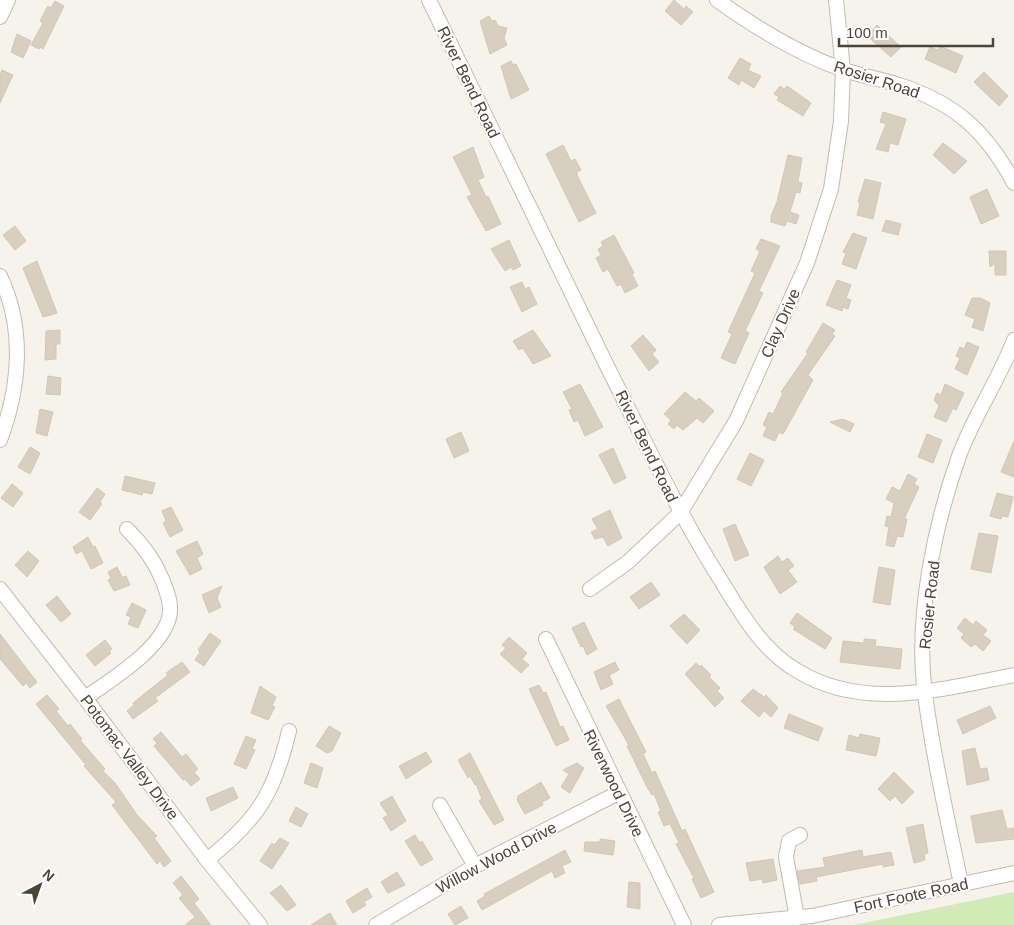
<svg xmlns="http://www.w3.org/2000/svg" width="1014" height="925" font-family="Helvetica,sans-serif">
  <rect width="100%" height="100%" fill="#f6f3ec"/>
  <!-- green -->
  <path fill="#d2eab5" d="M1014,892V925H854Z"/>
  <!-- building -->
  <g fill="#d8cfc1" stroke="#d3c7b4">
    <path d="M674,0L684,9L686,6L693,12L681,25L665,11Z"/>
    <path d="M55,1L64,6L43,49L40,47L39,49L31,45L43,23L40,21L48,6L51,8Z"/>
    <path d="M489,16L492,21L495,20L498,26L507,28L504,38L507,45L490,54L480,21Z"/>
    <path d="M877,25L901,47L891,57L867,36Z"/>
    <path d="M17,34L31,41L23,58L11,52Z"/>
    <path d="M940,46L963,56L956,73L925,59L930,47L938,50Z"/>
    <path d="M740,58L751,64L748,70L761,76L754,88L741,80L739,85L728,78Z"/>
    <path d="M511,61L513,65L516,64L529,90L511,99L501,66Z"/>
    <path d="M2,70L13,75L0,103V75Z"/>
    <path d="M984,72L1008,96L999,106L974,82Z"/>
    <path d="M780,86L784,89L787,86L811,103L803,116L777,100L779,97L774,94Z"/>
    <path d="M883,112L906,119L898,145L890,143L888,152L876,149L886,124L880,122Z"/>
    <path d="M943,143L967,161L954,174L933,155Z"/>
    <path d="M563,145L571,161L575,159L581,170L577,172V175L596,213L579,222L546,154Z"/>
    <path d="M473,147L484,177L478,180L486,197L488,196L501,224L486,231L467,197L472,195L453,157Z"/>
    <path d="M788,155L802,158L798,182L802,183L800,193L796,192L790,212L799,215L796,224L787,221L785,226L771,222V216L777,202Z"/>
    <path d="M865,179L881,183L873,219L857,215L860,203L858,202Z"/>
    <path d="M987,189L999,216L981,224L970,197Z"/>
    <path d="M886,220L901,224L898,235L882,231Z"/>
    <path d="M15,226L26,241L15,250L3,235Z"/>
    <path d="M853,233L867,238L856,269L842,264L846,253L843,252Z"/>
    <path d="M614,235L634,273L632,274L638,286L625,293L621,284L617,286L608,269L603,272L596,258L601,255L598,249L603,246L601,242Z"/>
    <path d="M761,239L780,246L759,291L763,293L745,331L749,333L735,364L721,358L732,334L728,332L755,273L751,271L760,251L756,249Z"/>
    <path d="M509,240L521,266L513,270L511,267L505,271L491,249Z"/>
    <path d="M989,251H1006V275H995V263L990,267Z"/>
    <path d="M37,261L57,313L43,317L23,268Z"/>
    <path d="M837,280L851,285L846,298L851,300L848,309L843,307L842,311L826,305Z"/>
    <path d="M522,282L525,289L529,287L537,304L522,312L510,287Z"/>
    <path d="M972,298H980L990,303L983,331L972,327L975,319L965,315Z"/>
    <path d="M823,323L835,330L832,334L835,336L808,375L813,380L783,434L779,432L775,441L763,436L767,427L763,425L769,412L773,414L783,393L781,392L808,353L806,352Z"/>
    <path d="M60,330V344H56V359L45,360L46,331Z"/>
    <path d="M533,330L551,356L533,364L523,348L519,350L513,341Z"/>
    <path d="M643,335L656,350L652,354L659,362L649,371L631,346Z"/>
    <path d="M967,342L979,347L967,375L955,369L960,358L956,356L960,347L964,349Z"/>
    <path d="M48,376L61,378L60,395L46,394Z"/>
    <path d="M580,384L603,427L585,436L578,420L574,422L569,410L572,409L563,392Z"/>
    <path d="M945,384L964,393L956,410L953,408L946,422L934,417L939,406L934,400L937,393L941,395Z"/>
    <path d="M685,392L696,401L699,398L714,411L703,423L697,418L683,430L677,425L674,429L668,424L671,420L664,414Z"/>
    <path d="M40,409L53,412L47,436L36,433Z"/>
    <path d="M843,419L854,424L850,432L830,422Z"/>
    <path d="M461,432L469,451L454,458L446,439Z"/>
    <path d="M927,434L942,440L933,463L918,457Z"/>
    <path d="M1014,441V477L1001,472Z"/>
    <path d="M30,447L40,453L30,474L18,467Z"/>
    <path d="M613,448L626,478L614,484L599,455Z"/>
    <path d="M750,453L764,460L751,486L737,479Z"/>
    <path d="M908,474L917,479L914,484L919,487L904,519H907L903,537L897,536L894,547L886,545L889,527L885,526L887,516L891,517L894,503L886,499L892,487L900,491Z"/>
    <path d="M125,476L155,483L152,494L143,492L142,495L122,490Z"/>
    <path d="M12,484L23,493L13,507L1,498Z"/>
    <path d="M97,488L105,494L100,502L102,504L90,520L79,512Z"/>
    <path d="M997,493L1013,497L1008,517L1002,516L1001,519L990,516Z"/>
    <path d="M171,507L183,530L170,537L163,523L166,521L162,511Z"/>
    <path d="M610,510L622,538L608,546L603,537L595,539L591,532L598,529L592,519Z"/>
    <path d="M735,524L749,555L735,561L723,529Z"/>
    <path d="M979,533L998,536L991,573L971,569Z"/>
    <path d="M88,537L93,547L95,546L103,563L91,569L82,551L76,554L73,547Z"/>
    <path d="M197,541L203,554L197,558L202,569L190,575L176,551Z"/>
    <path d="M28,551L39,561L27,577L15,565Z"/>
    <path d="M778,556L782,562L788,558L794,566L788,570L797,582L780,594L764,567Z"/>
    <path d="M117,567L122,577L126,576L130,585L114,591L108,580L111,578L108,572Z"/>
    <path d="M879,567L895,570L890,605L873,602Z"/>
    <path d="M651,582L660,595L639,609L630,597Z"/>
    <path d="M222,586L217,598L221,607L209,613L202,595Z"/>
    <path d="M57,596L71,614L61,622L46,605Z"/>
    <path d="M132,603L146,610L138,628L128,624L131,617L126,615Z"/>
    <path d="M797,613L832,638L825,649L793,629L795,627L790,623Z"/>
    <path d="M684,614L700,630L687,644L670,626Z"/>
    <path d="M965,618L973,625L976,621L987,630L983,635L991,641L983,651L975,644L971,647L961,638L964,634L957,628Z"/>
    <path d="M584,622L597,649L587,655L583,646L581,647L572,628Z"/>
    <path d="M210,633L221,641L204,666L195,660L200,652L198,650Z"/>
    <path d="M0,634L37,682L30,688L26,683L23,686L0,659Z"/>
    <path d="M509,637L527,653L522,659L529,665L521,673L500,654L506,648L502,645Z"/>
    <path d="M864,639L876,640L875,646L902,649L900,669L840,662L843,641L864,643Z"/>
    <path d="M105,640L112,649L109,651L111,653L95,666L86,655Z"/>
    <path d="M182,662L190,672L155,698L158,701L133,719L127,711L134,705L133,703L168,675L166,673Z"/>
    <path d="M615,662L619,670L609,675L613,684L601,690L594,672Z"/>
    <path d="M696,663L700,667L701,665L711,675L709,677L720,688L717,691L724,698L715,707L685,674Z"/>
    <path d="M539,685L543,693L546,692L560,727L563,726L569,740L556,746L529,689Z"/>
    <path d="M260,686L276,697L272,706L275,707L268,720L251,713Z"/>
    <path d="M753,689L764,697L766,695L778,708L771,717L764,711L759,717L741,701Z"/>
    <path d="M47,695L59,709L56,711L68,726L70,724L82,739L80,740L105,769L103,771L115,783L137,815L157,836L154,838L171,861L164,867L160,861L157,864L112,805L116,802L84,766L86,765L36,704Z"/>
    <path d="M619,699L646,752L643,754L652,773L655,771L682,831L685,829L714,892L701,898L692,879L694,878L676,844L679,843L670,824L664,826L658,812L661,811L654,794L652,795L647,787L627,746L629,745L606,706Z"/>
    <path d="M990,706L996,718L963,734L957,720Z"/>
    <path d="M789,714L823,728L818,741L784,728Z"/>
    <path d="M329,726L341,733L332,751L327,753L316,746Z"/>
    <path d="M161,732L182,757L186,754L198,769L194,772L200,779L191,786L185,779L183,780L154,746L157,743L153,739Z"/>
    <path d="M860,734L880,738L876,756L846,750L849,735L859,738Z"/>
    <path d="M246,736L256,740L252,749L255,750L246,769L234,764Z"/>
    <path d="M975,748L980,769L987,768L989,780L967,785L962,751Z"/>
    <path d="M426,752L432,762L406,779L399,766Z"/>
    <path d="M470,753L504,820L494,825L479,801L482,799L476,784L475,785L470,776L468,778L458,760Z"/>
    <path d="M311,763L323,768L317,788L304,783Z"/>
    <path d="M577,763L584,768L570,793L561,787L569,774L563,770Z"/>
    <path d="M894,772L914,792L902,804L895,796L890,801L878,789Z"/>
    <path d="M541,782L550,798L542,802L543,805L525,814L517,800L518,796Z"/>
    <path d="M233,787L238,798L211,811L206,798Z"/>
    <path d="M392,796L406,821L391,831L383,818L388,815L380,803Z"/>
    <path d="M296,807L308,814L301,827L289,821Z"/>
    <path d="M1002,810L1007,829L1014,828V839L976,843L971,816Z"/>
    <path d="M923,824L928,853L924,854L925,860L914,863L906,828Z"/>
    <path d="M415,835L420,843L422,841L433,859L421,866L405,841Z"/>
    <path d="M280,838L289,843L272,869L260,861L272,843L274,845Z"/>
    <path d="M600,839L615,841L613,855L584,851L585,842H600Z"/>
    <path d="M565,850L571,862L562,866L565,873L555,878L552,871L482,910L477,901L485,896L484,894Z"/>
    <path d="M862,850L863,857L891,852L894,865L883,867V864L816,877L817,881L800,884L797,871L825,867L823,858Z"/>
    <path d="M773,859L777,880L763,883L762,879L750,881L746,863Z"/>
    <path d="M397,872L405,885L388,893L381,882Z"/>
    <path d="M181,876L199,899L194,903L211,925H185L195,917L179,898L183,895L173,883Z"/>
    <path d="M629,882L640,883V909L627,907Z"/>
    <path d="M281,885L296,905L287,911L270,893Z"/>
    <path d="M367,888L372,897L364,902L366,905L353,913L346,901Z"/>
    <path d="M461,906L468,918L455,925L448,914Z"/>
    <path d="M330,913L337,925H311Z"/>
  </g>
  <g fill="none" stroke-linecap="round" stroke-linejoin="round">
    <defs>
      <g id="minor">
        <path d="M429,0C489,123 548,245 608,368C644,439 677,511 720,579C741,613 761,649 796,670C863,712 942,689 1014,675"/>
        <path d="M717,0C756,28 798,54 844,70C862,76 881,79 899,85C955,103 986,131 1014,183"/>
        <path d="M0,17L8,0"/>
        <path d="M0,276C25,328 20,387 0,440"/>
        <path d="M0,589L85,698L207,860L260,925"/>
        <path d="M590,589L628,562L680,513L736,421L807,263L831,189L841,121L843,70L836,0"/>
        <path d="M546,639L684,925"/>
        <path d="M85,698C111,680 167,646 170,612C171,601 166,589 162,579C154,559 142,544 127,529"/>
        <path d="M440,805L475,866"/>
        <path d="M207,860C258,819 274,794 289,731"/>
        <path d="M961,884C948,821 933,757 925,694C915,618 934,527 959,456C974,415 999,380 1014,340"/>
        <path d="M797,918L786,857L789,841L800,835"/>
        <path d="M376,925L475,866L618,793"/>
        <path d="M719,925L812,916L1014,873"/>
      </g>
    </defs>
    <!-- minor casing -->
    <use href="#minor" stroke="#c2bbae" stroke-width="16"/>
    <!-- minor -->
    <use href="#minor" stroke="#fff" stroke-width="14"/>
  </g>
  <g text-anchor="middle" stroke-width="4" stroke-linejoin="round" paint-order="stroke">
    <!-- street labels -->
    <g font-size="16" fill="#4b4439" stroke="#fff">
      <text transform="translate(877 79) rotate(18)" y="6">Rosier Road</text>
      <text transform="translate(469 82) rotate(64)" y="6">River Bend Road</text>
      <text transform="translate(780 323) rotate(-66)" y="6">Clay Drive</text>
      <text transform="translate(647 446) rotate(64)" y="6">River Bend Road</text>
      <text transform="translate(929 605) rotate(-84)" y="6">Rosier Road</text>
      <text transform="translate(130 757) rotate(53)" y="6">Potomac Valley Drive</text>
      <text transform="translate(614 783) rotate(64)" y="6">Riverwood Drive</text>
      <text transform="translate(496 857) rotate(-28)" y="6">Willow Wood Drive</text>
      <text transform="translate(911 895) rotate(-12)" y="6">Fort Foote Road</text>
    </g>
  </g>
  <!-- north arrow -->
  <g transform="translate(40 885) rotate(41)" stroke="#ffffff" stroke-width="4" paint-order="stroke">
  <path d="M0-4L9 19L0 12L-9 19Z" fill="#4b4439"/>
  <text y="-8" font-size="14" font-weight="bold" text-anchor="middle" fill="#4b4439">N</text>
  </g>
  <!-- scale -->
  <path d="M839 38v8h154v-8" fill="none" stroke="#4b4439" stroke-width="2.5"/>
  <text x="846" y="38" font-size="15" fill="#4b4439" stroke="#ffffff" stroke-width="4" paint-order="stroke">100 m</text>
</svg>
